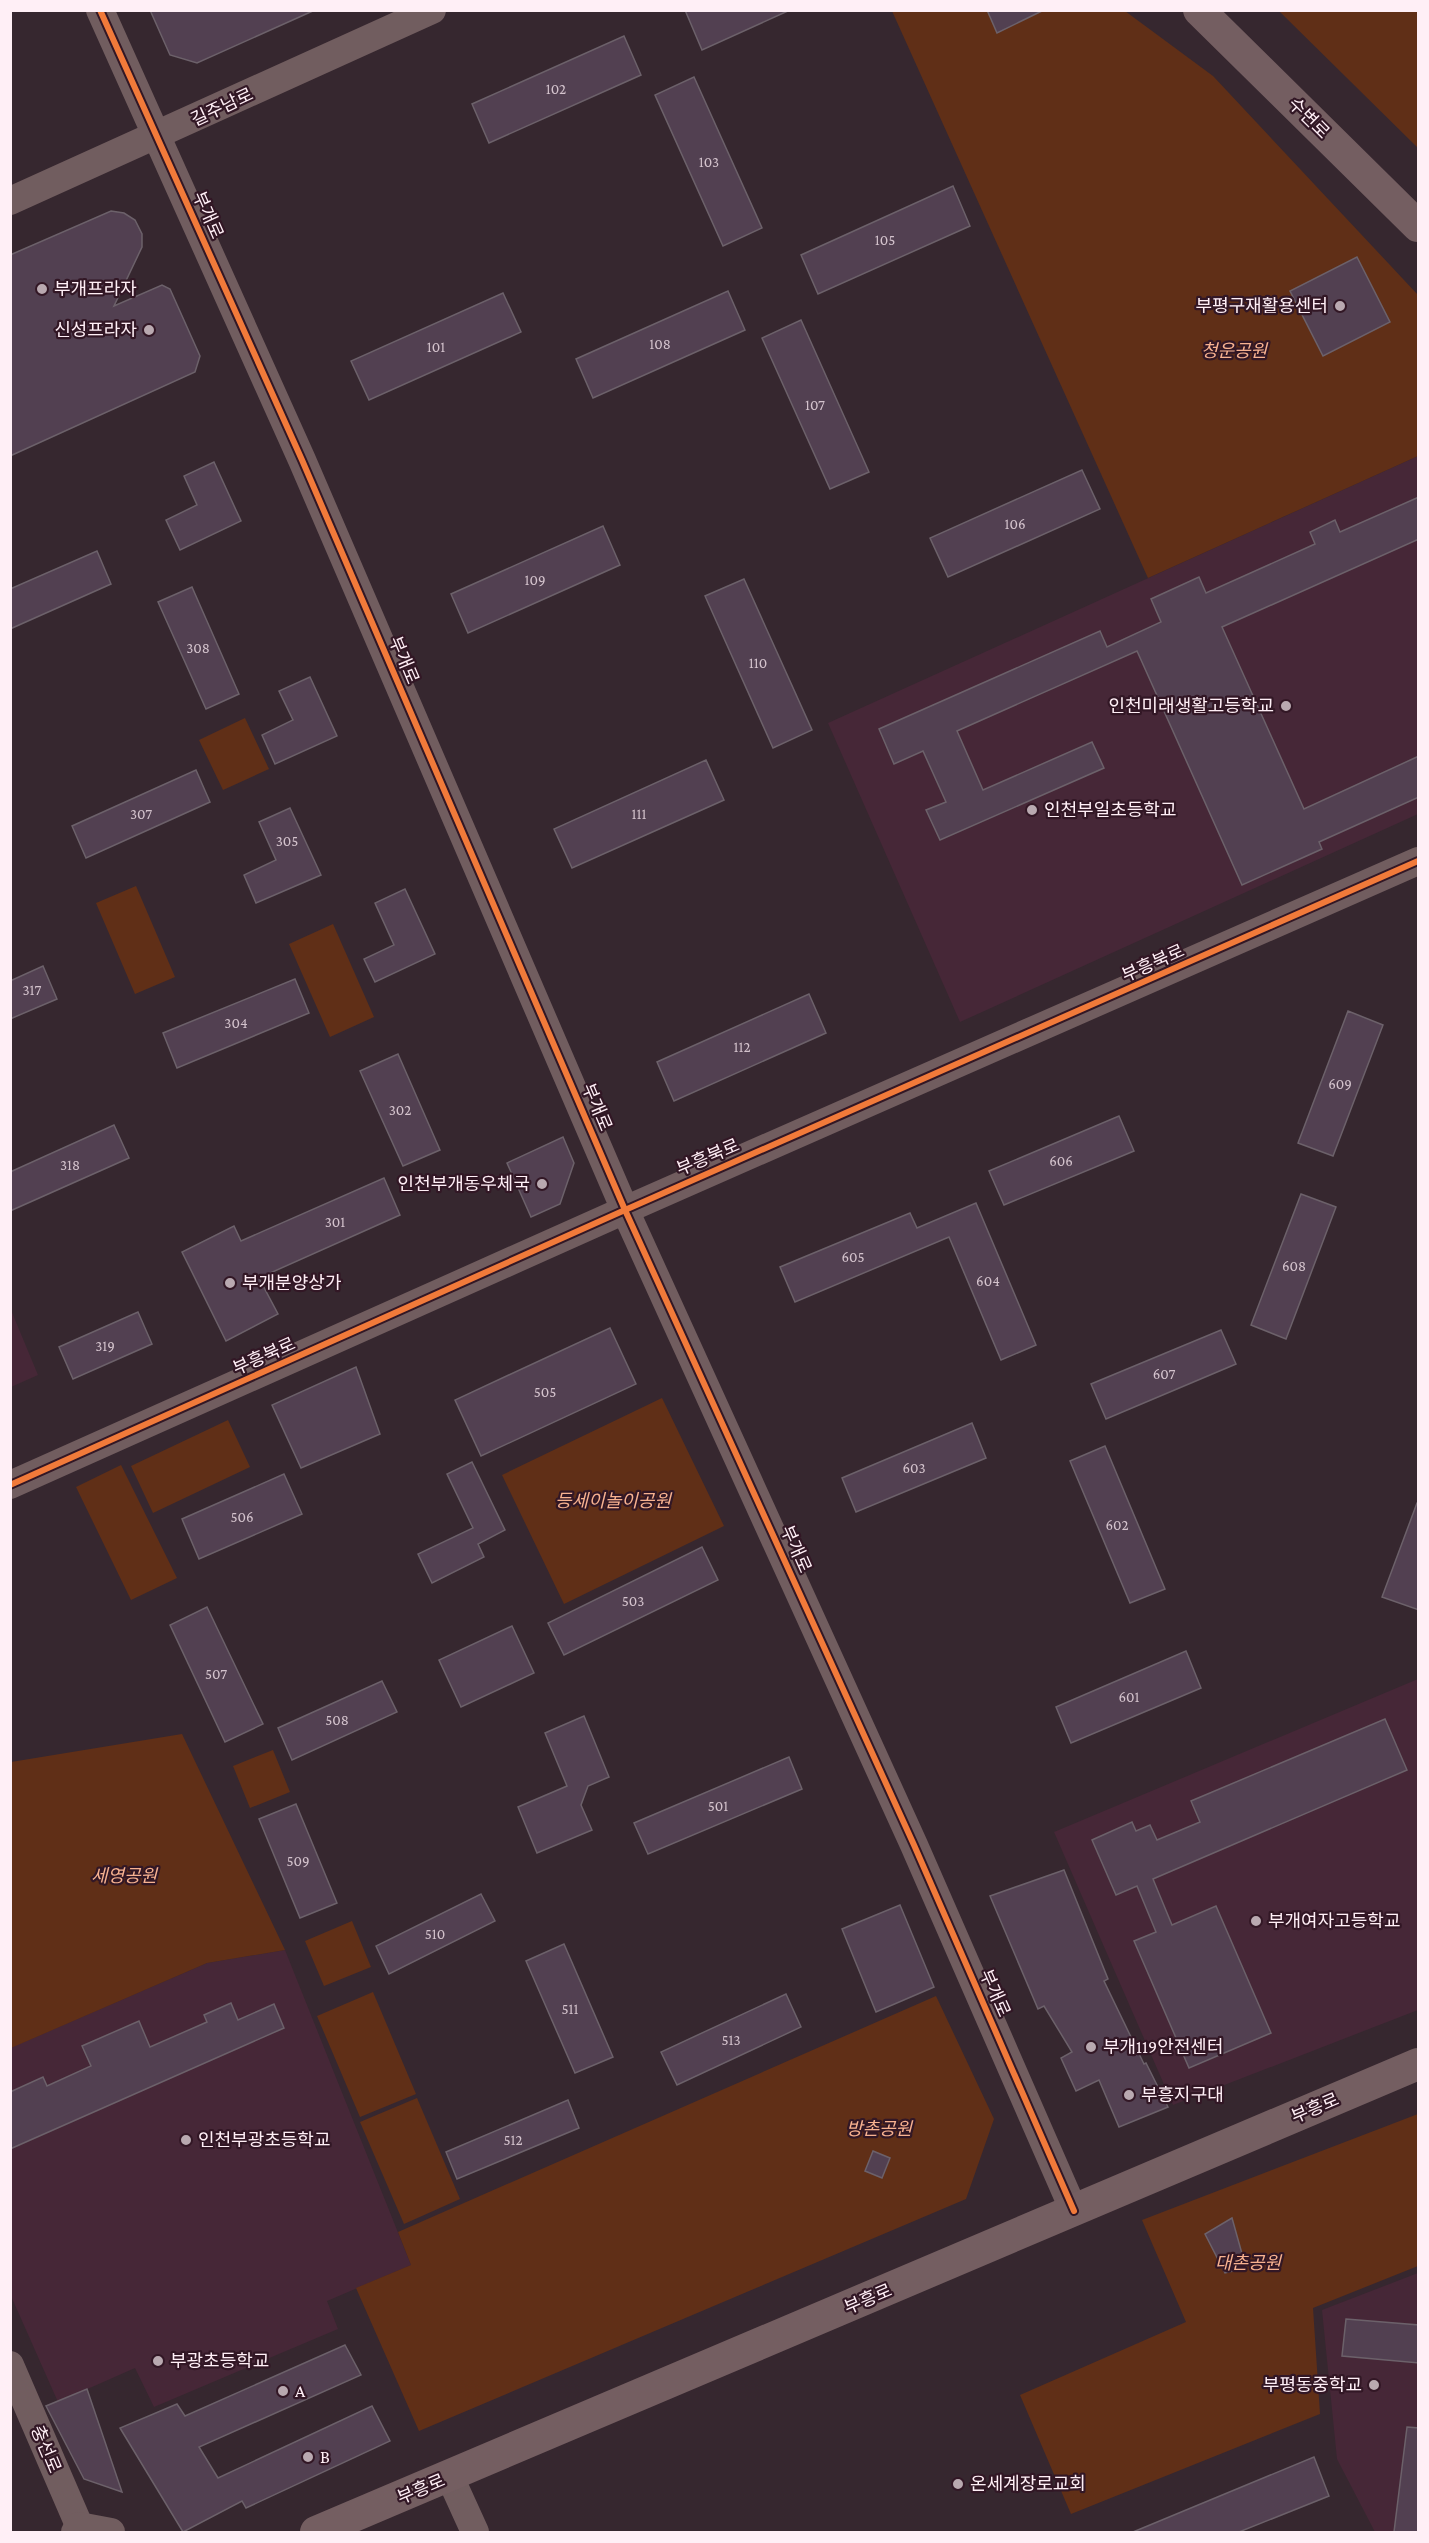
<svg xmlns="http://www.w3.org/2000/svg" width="1429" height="2543" font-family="'Crimson Pro','Noto Sans KR',serif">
  <rect width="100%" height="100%" fill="#36272f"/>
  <!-- built -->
  <g fill="#462737">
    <path d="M1418,456V814L960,1022L828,723Z"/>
    <path d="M11,1310L38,1375L11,1387H10Z"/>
    <path d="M1418,1679V2010L1173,2105L1054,1832Z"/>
    <path d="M285,1950L411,2265L327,2301L338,2329L154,2407L135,2368L58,2402L11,2296L10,2048L207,1963Z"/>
    <path d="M1418,2273V2532H1375L1337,2459L1322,2310Z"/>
  </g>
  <!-- green -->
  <g fill="#602f17">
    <path d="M892,11H1125L1213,76L1418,295V456L1148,578Z"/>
    <path d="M1279,11H1418V148Z"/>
    <path d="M245,718L269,769L223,790L199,740Z"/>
    <path d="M136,886L175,977L135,994L96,903Z"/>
    <path d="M333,924L374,1017L330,1037L289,944Z"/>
    <path d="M662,1398L724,1526L564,1604L502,1475Z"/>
    <path d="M228,1420L250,1467L153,1513L131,1466Z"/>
    <path d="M121,1465L177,1578L131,1600L76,1487Z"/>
    <path d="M182,1734L285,1950L207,1963L11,2048V1762Z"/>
    <path d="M273,1750L290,1792L250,1808L233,1766Z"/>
    <path d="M352,1921L371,1967L324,1986L305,1941Z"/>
    <path d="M373,1992L416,2094L360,2117L317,2016Z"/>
    <path d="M936,1996L994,2119L966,2199L419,2431L356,2288L411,2265L398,2232Z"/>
    <path d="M417,2098L460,2199L404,2224L360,2122Z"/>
    <path d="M1418,2114V2266L1313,2308L1320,2414L1071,2514L1020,2395L1186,2322L1142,2220Z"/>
  </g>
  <!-- building -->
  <g fill="#524051" stroke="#6c616a" stroke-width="1.5">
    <path d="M150,10H315L197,63L170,55Z"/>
    <path d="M685,10H790L702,50Z"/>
    <path d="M987,10H1044L997,33Z"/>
    <path d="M624,36L641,75L489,143L472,104Z"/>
    <path d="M694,77L762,228L723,246L655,95Z"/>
    <path d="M953,186L970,226L818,294L801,255Z"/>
    <path d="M111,211L124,213L135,220L142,234V247L114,306L162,285L170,289L200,356L195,372L10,456V255Z"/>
    <path d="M1357,257L1390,322L1323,356L1290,291Z"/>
    <path d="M728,291L745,330L593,398L576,359Z"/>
    <path d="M503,293L521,332L369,400L351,361Z"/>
    <path d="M801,320L869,472L830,489L762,338Z"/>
    <path d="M214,462L241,521L180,550L166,520L197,505L184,476Z"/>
    <path d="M1082,470L1100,509L948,577L930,538Z"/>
    <path d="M1419,497V539L1222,627L1304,809L1419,756V797L1319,842L1322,849L1242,885L1137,651L957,731L983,790L1092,742L1104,768L940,840L926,810L946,802L923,751L894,764L879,729L1100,631L1107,647L1161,622L1151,599L1199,577L1206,593L1315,544L1310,532L1335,520L1340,532Z"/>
    <path d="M603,526L620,565L468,633L451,594Z"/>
    <path d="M97,551L111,584L10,629V589Z"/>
    <path d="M744,579L812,730L773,748L705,596Z"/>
    <path d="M192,587L239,694L206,709L158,602Z"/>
    <path d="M310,677L337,736L275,764L262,735L293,720L279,691Z"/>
    <path d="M706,760L724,800L572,868L554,829Z"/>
    <path d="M196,770L210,802L86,858L72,826Z"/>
    <path d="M290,808L321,875L256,903L244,875L276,860L259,822Z"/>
    <path d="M405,889L435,954L375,982L364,959L394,945L375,903Z"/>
    <path d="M43,966L57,999L10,1019V981Z"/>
    <path d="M295,979L309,1013L177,1068L163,1033Z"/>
    <path d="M809,994L826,1033L674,1101L657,1062Z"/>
    <path d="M1348,1011L1383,1025L1333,1156L1298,1143Z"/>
    <path d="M398,1054L440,1150L403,1166L360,1071Z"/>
    <path d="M1119,1116L1134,1151L1004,1205L989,1171Z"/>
    <path d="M114,1125L129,1158L10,1211V1172Z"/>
    <path d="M563,1137L574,1163L560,1204L531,1217L507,1163Z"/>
    <path d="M384,1178L400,1215L259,1278L278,1314L226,1341L182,1252L234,1226L241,1241Z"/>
    <path d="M1301,1194L1336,1207L1286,1339L1251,1325Z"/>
    <path d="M976,1203L1036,1345L1001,1360L949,1237L795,1302L780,1267L910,1213L917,1228Z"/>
    <path d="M138,1312L152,1344L73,1379L59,1347Z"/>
    <path d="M610,1328L636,1384L481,1456L455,1400Z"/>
    <path d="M1221,1330L1236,1364L1106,1419L1091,1384Z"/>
    <path d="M356,1367L380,1434L301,1468L272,1405Z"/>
    <path d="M972,1423L986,1458L856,1512L842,1478Z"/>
    <path d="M1105,1446L1165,1589L1130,1603L1070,1461Z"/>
    <path d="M472,1462L505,1530L478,1544L484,1557L432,1583L418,1554L473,1528L447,1474Z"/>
    <path d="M284,1474L302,1514L199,1559L182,1519Z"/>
    <path d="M1417,1503H1419V1610L1382,1597Z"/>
    <path d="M702,1547L718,1580L564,1655L548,1623Z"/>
    <path d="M207,1607L263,1724L225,1742L170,1625Z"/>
    <path d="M512,1626L534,1673L461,1707L439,1660Z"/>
    <path d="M1186,1651L1201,1688L1071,1743L1056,1707Z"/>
    <path d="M382,1681L397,1712L292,1760L278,1728Z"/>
    <path d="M584,1716L609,1777L588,1786L581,1805L592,1830L537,1853L518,1807L567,1786L545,1733Z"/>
    <path d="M1385,1719L1407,1770L1153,1879L1172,1925L1216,1906L1271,2033L1189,2068L1134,1941L1156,1932L1137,1886L1116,1895L1092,1840L1132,1822L1136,1831L1150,1825L1157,1840L1200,1822L1191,1801Z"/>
    <path d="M789,1757L802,1789L648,1854L634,1823Z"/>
    <path d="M296,1804L337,1903L300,1918L259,1819Z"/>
    <path d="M1064,1870L1108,1979L1104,1981L1144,2064L1146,2063L1168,2107L1119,2127L1099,2080L1076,2091L1061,2058L1072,2052L1044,2006L1038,2009L990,1896Z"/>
    <path d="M481,1894L495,1921L389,1974L376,1946Z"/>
    <path d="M900,1905L934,1987L876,2012L842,1929Z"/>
    <path d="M564,1944L613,2057L575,2073L526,1961Z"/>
    <path d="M786,1994L801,2027L677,2085L661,2052Z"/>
    <path d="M231,2003L238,2020L274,2004L284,2028L10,2149V2092L43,2077L47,2086L91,2066L82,2046L139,2021L150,2047L207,2022L204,2015Z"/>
    <path d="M568,2100L579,2128L457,2179L446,2152Z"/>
    <path d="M873,2151L890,2158L882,2178L865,2171Z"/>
    <path d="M1232,2218L1246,2268L1225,2273L1205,2234Z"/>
    <path d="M1346,2319L1419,2325V2363L1342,2356Z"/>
    <path d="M345,2345L361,2375L199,2447L218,2478L372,2406L390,2441L246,2508L242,2501L183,2532L120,2428L177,2404L185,2416Z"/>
    <path d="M87,2389L122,2492L84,2479L46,2406Z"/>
    <path d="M1407,2427L1419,2428V2532H1394Z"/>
    <path d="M1314,2457L1329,2496L1239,2532H1133Z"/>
  </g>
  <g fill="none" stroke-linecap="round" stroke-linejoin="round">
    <!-- tertiary -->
    <g stroke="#715d5f" stroke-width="28">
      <path d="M100,10L302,460L625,1210L914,1845L1074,2211"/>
      <path d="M10,201L432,10"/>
      <path d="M10,1485L625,1210L1418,861"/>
      <path d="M10,2365L82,2532"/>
      <path d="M450,2477L475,2532"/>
      <path d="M75,2532L79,2526L111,2532"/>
    </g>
    <!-- secondary -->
    <g stroke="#745e61" stroke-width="32">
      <path d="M1199,10L1418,226"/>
      <path d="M316,2532L1418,2064"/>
    </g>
    <defs>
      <g id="cycleway">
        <path d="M100,10L302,460L625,1210L914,1845L1074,2211"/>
        <path d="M10,1485L625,1210L1418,861"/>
      </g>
    </defs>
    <!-- cycleway casing -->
    <use href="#cycleway" stroke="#321725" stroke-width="10"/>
    <!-- cycleway -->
    <use href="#cycleway" stroke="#f17a3a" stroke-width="6"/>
  </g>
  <!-- markers -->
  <g fill="#b9a9b0" stroke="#321725" stroke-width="2">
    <circle cx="42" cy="289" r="6"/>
    <circle cx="1340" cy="306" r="6"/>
    <circle cx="149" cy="330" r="6"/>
    <circle cx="1286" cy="706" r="6"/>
    <circle cx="1032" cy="810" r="6"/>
    <circle cx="542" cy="1184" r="6"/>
    <circle cx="230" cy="1283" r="6"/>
    <circle cx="1256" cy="1921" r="6"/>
    <circle cx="1091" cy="2047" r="6"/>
    <circle cx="1129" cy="2095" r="6"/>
    <circle cx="186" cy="2140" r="6"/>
    <circle cx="158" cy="2361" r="6"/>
    <circle cx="1374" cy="2385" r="6"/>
    <circle cx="283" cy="2391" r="6"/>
    <circle cx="308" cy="2457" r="6"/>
    <circle cx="958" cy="2484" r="6"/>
  </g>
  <g text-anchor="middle" stroke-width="4.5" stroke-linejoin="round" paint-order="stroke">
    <!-- number labels -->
    <g font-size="15" fill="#d4c3cd">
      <text x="556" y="94">102</text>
      <text x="709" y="167">103</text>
      <text x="885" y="245">105</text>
      <text x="660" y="349">108</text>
      <text x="436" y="352">101</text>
      <text x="815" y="410">107</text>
      <text x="1015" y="529">106</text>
      <text x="535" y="585">109</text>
      <text x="198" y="653">308</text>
      <text x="758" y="668">110</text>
      <text x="141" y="819">307</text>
      <text x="639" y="819">111</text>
      <text x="287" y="846">305</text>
      <text x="32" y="995">317</text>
      <text x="236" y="1028">304</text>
      <text x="742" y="1052">112</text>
      <text x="1340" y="1089">609</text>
      <text x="400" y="1115">302</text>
      <text x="1061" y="1166">606</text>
      <text x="70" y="1170">318</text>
      <text x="335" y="1227">301</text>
      <text x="853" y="1262">605</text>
      <text x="1294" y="1271">608</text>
      <text x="988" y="1286">604</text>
      <text x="105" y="1351">319</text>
      <text x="1164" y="1379">607</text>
      <text x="545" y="1397">505</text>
      <text x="914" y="1473">603</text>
      <text x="242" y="1522">506</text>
      <text x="1117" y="1530">602</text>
      <text x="633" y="1606">503</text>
      <text x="216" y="1679">507</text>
      <text x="1129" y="1702">601</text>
      <text x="337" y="1725">508</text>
      <text x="718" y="1811">501</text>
      <text x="298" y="1866">509</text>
      <text x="435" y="1939">510</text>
      <text x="570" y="2014">511</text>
      <text x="731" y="2045">513</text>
      <text x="513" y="2145">512</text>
    </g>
    <!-- street labels -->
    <g font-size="18" fill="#ffeff6" stroke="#321725">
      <text transform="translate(222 107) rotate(-25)" y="6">길주남로</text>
      <text transform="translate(1309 118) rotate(45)" y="6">수변로</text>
      <text transform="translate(208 215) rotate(66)" y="6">부개로</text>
      <text transform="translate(404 660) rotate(67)" y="6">부개로</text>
      <text transform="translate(1153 963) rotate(-24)" y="6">부흥북로</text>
      <text transform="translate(597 1107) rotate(67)" y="6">부개로</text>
      <text transform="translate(708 1157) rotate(-23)" y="6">부흥북로</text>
      <text transform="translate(264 1356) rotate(-24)" y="6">부흥북로</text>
      <text transform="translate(796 1549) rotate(66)" y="6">부개로</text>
      <text transform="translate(995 1993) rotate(66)" y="6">부개로</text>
      <text transform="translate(1315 2108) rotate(-23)" y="6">부흥로</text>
      <text transform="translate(868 2299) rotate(-23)" y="6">부흥로</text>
      <text transform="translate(46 2449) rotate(67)" y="6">충선로</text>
      <text transform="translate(421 2489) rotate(-23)" y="6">부흥로</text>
    </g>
    <!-- poi labels -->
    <g font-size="18" fill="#ffeff6" stroke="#321725" text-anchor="start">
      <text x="54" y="295">부개프라자</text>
      <text x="1328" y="312" text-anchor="end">부평구재활용센터</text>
      <text x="137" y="336" text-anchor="end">신성프라자</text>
      <text x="1274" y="712" text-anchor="end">인천미래생활고등학교</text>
      <text x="1044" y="816">인천부일초등학교</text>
      <text x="530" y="1190" text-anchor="end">인천부개동우체국</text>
      <text x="242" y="1289">부개분양상가</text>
      <text x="1268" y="1927">부개여자고등학교</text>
      <text x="1103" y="2053">부개119안전센터</text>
      <text x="1141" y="2101">부흥지구대</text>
      <text x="198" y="2146">인천부광초등학교</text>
      <text x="170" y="2367">부광초등학교</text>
      <text x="1362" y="2391" text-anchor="end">부평동중학교</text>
      <text x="295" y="2397">A</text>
      <text x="320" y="2463">B</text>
      <text x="970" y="2490">온세계장로교회</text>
    </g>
    <!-- park labels -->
    <g font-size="18" font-style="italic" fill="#f8b290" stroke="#321725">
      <text x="1234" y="357">청운공원</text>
      <text x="613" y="1507">등세이놀이공원</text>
      <text x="124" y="1882">세영공원</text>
      <text x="879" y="2135">방촌공원</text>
      <text x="1248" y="2269">대촌공원</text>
    </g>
  </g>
  <!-- border -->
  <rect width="1429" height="2543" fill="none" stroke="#ffeff6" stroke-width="24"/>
</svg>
